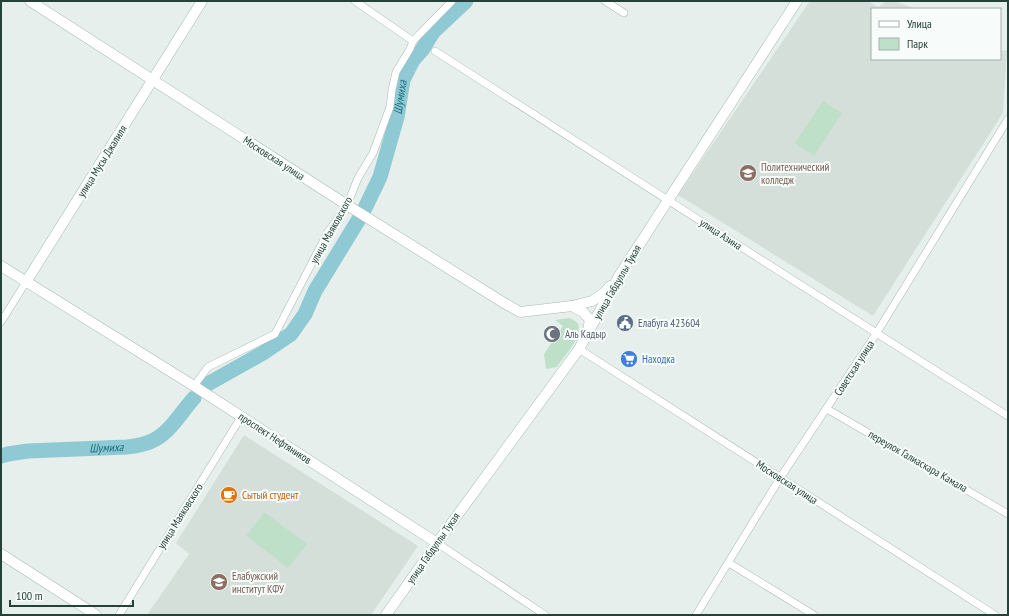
<svg xmlns="http://www.w3.org/2000/svg" width="1009" height="616" font-family="'PT Sans Narrow',sans-serif">
  <rect width="100%" height="100%" fill="#e6efeb"/>
  <!-- built -->
  <g fill="#d4dfda">
    <path d="M810,1H868L878,7L886,1H894L916,9H872V59H1000V51L1007,50L1003,113L873,316L678,195Z"/>
    <path d="M244,435L418,546L371,615H147L189,554L176,543Z"/>
  </g>
  <!-- green -->
  <g fill="#bfe0c8">
    <path d="M823,101L842,113L814,156L795,143Z"/>
    <path d="M569,318C594,325 565,355 557,367L546,369L544,354L563,326L555,320Z"/>
    <path d="M264,512L307,544L288,568L246,536Z"/>
  </g>
  <g fill="none" stroke-linecap="round" stroke-linejoin="round">
    <!-- river -->
    <g stroke="#8ec9d4" stroke-width="15">
      <path id="s1" d="M364,210L380,177L397,117L403,80L413,60L422,50L433,32L466,1"/>
      <path d="M206,385L263,353L291,334L305,314L315,291L359,219"/>
      <path id="s2" d="M1,456L8,454L28,451L127,447C135,446 144,445 152,441C170,433 181,412 194,398"/>
    </g>
    <defs>
      <g id="street">
        <path d="M355,1L413,41"/>
        <path d="M605,1L624,13"/>
        <path d="M435,51C626,173 816,296 1008,416"/>
        <path d="M1,322L26,282"/>
        <path d="M579,349L995,615"/>
        <path d="M194,386L208,367L275,334L328,232L347,205L358,178L373,153L390,107L392,90L396,72L410,49L413,41L452,1"/>
        <path d="M827,409L1008,514"/>
        <path d="M437,543L545,615"/>
        <path d="M729,563L814,615"/>
        <path d="M119,615L241,417"/>
        <path d="M696,615L780,478L876,334L1008,119"/>
      </g>
      <g id="secondary">
        <path d="M30,1L347,205L504,303L520,312L572,306L592,301L604,293L610,286"/>
        <path d="M1,266L194,386L437,543"/>
        <path d="M26,282L202,1"/>
        <path d="M572,306L583,312L590,320L588,330"/>
        <path d="M1,554L96,615"/>
        <path d="M386,615L437,543L579,349L619,276L797,1"/>
      </g>
    </defs>
    <!-- street casing -->
    <use href="#street" stroke="#a8b8b2" stroke-width="8"/>
    <!-- secondary casing -->
    <use href="#secondary" stroke="#a4bbb3" stroke-width="11"/>
    <!-- street -->
    <use href="#street" stroke="#fff" stroke-width="7"/>
    <!-- secondary -->
    <use href="#secondary" stroke="#fff" stroke-width="10"/>
  </g>
  <!-- icons -->
  <defs>
    <symbol id="university-disc" viewBox="-11 -11 22 22"><circle r="9.5" fill="#8d6e63" stroke="#f7fbf9"/><path d="M0-5L7-2L0 1L-7-2ZM-4 1L0 2.5L4 1V4Q0 6-4 4Z" fill="#fff"/></symbol>
    <symbol id="civic-disc" viewBox="-11 -11 22 22"><circle r="9.5" fill="#5c6f8a" stroke="#f7fbf9"/><path d="M-.6-6.5H3V-4.5H.6V-3L4-1V1h2V6H-6V1h2V-1L-.6-3ZM-1.2 2.5V6h2.4V2.5Z" fill="#fff"/></symbol>
    <symbol id="mosque-disc" viewBox="-11 -11 22 22"><circle r="9.5" fill="#6b7280" stroke="#f7fbf9"/><path d="M3.5-4.9A6 6 0 1 0 3.5 4.9A5 5 0 1 1 3.5-4.9Z" fill="#fff"/></symbol>
    <symbol id="supermarket-disc" viewBox="-11 -11 22 22"><circle r="9.5" fill="#3f7fe0" stroke="#f7fbf9"/><path d="M-6-5.5h2.5l.6 2H6L4.5 2H-2.5L-4.4-4H-6ZM-1.5 3.2a1.3 1.3 0 1 0 .1 0ZM3 3.2a1.3 1.3 0 1 0 .1 0Z" fill="#fff"/></symbol>
    <symbol id="cafe-disc" viewBox="-11 -11 22 22"><circle r="9.5" fill="#e8710a" stroke="#f7fbf9"/><path d="M-5.5-4.5H6V0H3Q3 3.5 0 3.5H-2.5Q-5.5 3.5-5.5 0ZM3-3.2v2h1.7v-2ZM-6 4.5H4V6H-6Z" fill="#fff"/></symbol>
  </defs>
  <g fill-rule="evenodd">
    <use href="#university-disc" x="738" y="163" width="20" height="20"/>
    <use href="#civic-disc" x="615" y="313" width="20" height="20"/>
    <use href="#mosque-disc" x="542" y="324" width="20" height="20"/>
    <use href="#supermarket-disc" x="619" y="349" width="20" height="20"/>
    <use href="#cafe-disc" x="219" y="485" width="20" height="20"/>
    <use href="#university-disc" x="209" y="572" width="20" height="20"/>
  </g>
  <g text-anchor="middle" stroke-width="4" stroke-linejoin="round" paint-order="stroke">
    <!-- street labels -->
    <g font-size="11" fill="#24423a" stroke="#f7fbf9">
      <text transform="translate(274 158) rotate(33)" y="4">Московская улица</text>
      <text transform="translate(102 161) rotate(-58)" y="4">улица Мусы Джалиля</text>
      <text transform="translate(331 230) rotate(-61)" y="4">улица Маяковского</text>
      <text transform="translate(721 234) rotate(33)" y="4">улица Азина</text>
      <text transform="translate(617 282) rotate(-60)" y="4">улица Габдуллы Тукая</text>
      <text transform="translate(854 368) rotate(-57)" y="4">Советская улица</text>
      <text transform="translate(275 438) rotate(33)" y="4">проспект Нефтяников</text>
      <text transform="translate(918 461) rotate(30)" y="4">переулок Галиаскара Камала</text>
      <text transform="translate(787 482) rotate(33)" y="4">Московская улица</text>
      <text transform="translate(180 516) rotate(-58)" y="4">улица Маяковского</text>
      <text transform="translate(433 548) rotate(-55)" y="4">улица Габдуллы Тукая</text>
    </g>
    <!-- education labels -->
    <g font-size="11" fill="#785e54" stroke="#f7fbf9" text-anchor="start">
      <text x="761" y="171">Политехнический<tspan x="761" dy="13">колледж</tspan></text>
      <text x="232" y="580">Елабужский<tspan x="232" dy="13">институт КФУ</tspan></text>
    </g>
    <!-- service labels -->
    <g font-size="11" fill="#4e5e75" stroke="#f7fbf9" text-anchor="start">
      <text x="638" y="327">Елабуга 423604</text>
    </g>
    <!-- worship labels -->
    <g font-size="11" fill="#5b616d" stroke="#f7fbf9" text-anchor="start">
      <text x="565" y="338">Аль Кадыр</text>
    </g>
    <!-- shop labels -->
    <g font-size="11" fill="#366cbe" stroke="#f7fbf9" text-anchor="start">
      <text x="642" y="363">Находка</text>
    </g>
    <!-- food labels -->
    <g font-size="11" fill="#c56008" stroke="#f7fbf9" text-anchor="start">
      <text x="242" y="499">Сытый студент</text>
    </g>
    <!-- water labels -->
    <g font-size="12" font-style="italic" fill="#1c6f80" stroke="#f7fbf9">
      <text dy="4" stroke="none"><textPath href="#s1" startOffset="119">Шумиха</textPath></text>
      <text dy="4" stroke="none"><textPath href="#s2" startOffset="106">Шумиха</textPath></text>
    </g>
  </g>
  <!-- border -->
  <rect width="1009" height="616" fill="none" stroke="#24423a" stroke-width="4"/>
  <!-- legend -->
  <rect x="871" y="8" width="130" height="52" fill="#f7fbf9" stroke="#a3b1ad"/>
  <rect x="879" y="21" width="20" height="6" fill="#ffffff" stroke="#a3b1ad"/>
  <text x="907" y="28" font-size="12" fill="#24423a">Улица</text>
  <rect x="879" y="38" width="20" height="12" fill="#bfe0c8" stroke="#a3b1ad"/>
  <text x="907" y="48" font-size="12" fill="#24423a">Парк</text>
  <!-- scale -->
  <path d="M10 600v6h123v-6" fill="none" stroke="#24423a" stroke-width="2"/>
  <text x="16" y="600" font-size="12" fill="#24423a" stroke="#f7fbf9" stroke-width="3" paint-order="stroke">100 m</text>
</svg>
